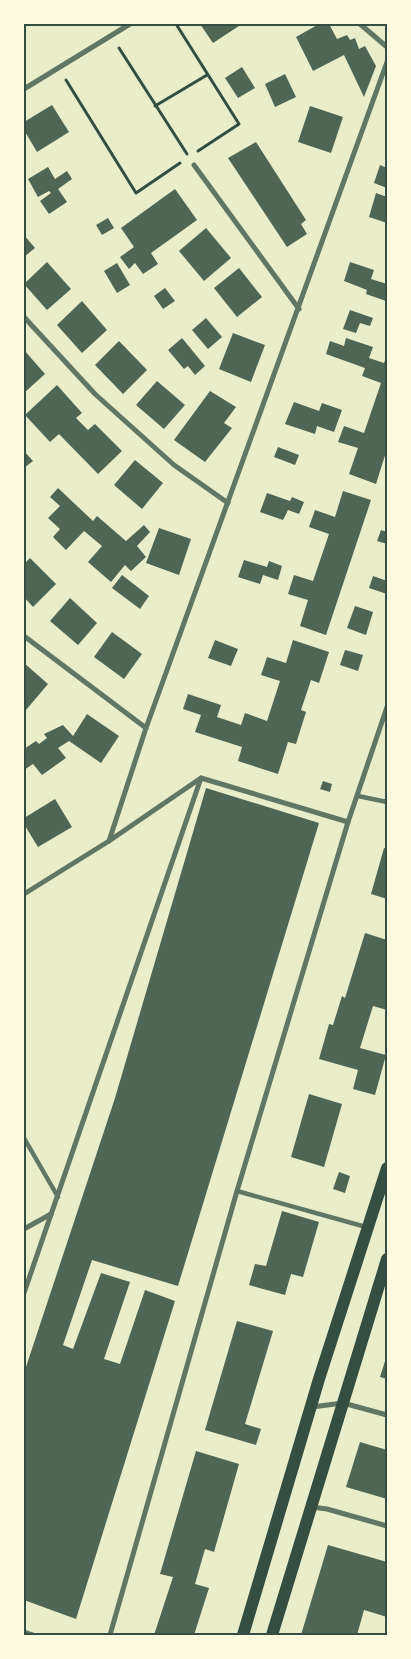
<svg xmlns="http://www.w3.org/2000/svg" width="411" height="1659" font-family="'DejaVu Sans',sans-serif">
  <rect width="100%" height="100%" fill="#e9edc9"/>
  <!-- building -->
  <g fill="#4f6655">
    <path d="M200,24H242L213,43Z"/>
    <path d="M319,24H329L337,39L347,35L350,40L355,38L359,49L365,46L376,66L364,97L344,55L313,71L296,37Z"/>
    <path d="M242,67L255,88L238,98L225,78Z"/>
    <path d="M285,74L296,97L275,107L265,84Z"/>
    <path d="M52,105L69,132L37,152L24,130V122Z"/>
    <path d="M310,106L343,117L331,153L298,142Z"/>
    <path d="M256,142L306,220L301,224L307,234L287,247L228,158Z"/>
    <path d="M380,165L387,168V188L374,183Z"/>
    <path d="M48,167L55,179L67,171L72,179L58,189L67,202L49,214L40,201L51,193L49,191L38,197L28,179Z"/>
    <path d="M175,189L197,220L151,253L158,264L143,274L135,263L129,269L120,257L134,247L121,228Z"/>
    <path d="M376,193L387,197V223L369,217Z"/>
    <path d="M108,218L114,228L102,235L96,225Z"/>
    <path d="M206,228L231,258L204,281L179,251Z"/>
    <path d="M24,235L35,248L24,257Z"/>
    <path d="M47,262L71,289L47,310L24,284Z"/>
    <path d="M350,262L374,270L371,279L387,284L386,301L366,294L367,290L344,281Z"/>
    <path d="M117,263L130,285L117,293L104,271Z"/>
    <path d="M239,268L262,297L237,317L214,288Z"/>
    <path d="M165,288L175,301L163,309L154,296Z"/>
    <path d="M82,301L107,330L82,353L57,325Z"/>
    <path d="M350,310L373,318L370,326L360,323L356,333L343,329Z"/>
    <path d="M206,318L222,337L208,349L192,330Z"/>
    <path d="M233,333L265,345L251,382L219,369Z"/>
    <path d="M182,338L205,366L195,375L188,366L184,369L168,350Z"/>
    <path d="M346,338L373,347L369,358L384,363L387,354V449L376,484L349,474L358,448L338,442L344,426L364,433L381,383L362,376L365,368L326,354L330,341L344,346Z"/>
    <path d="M119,341L147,370L123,394L95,365Z"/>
    <path d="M24,350L45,374L24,393Z"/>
    <path d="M157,381L185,405L164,429L136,405Z"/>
    <path d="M57,385L82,413L76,418L88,430L95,424L122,451L98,474L59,434L50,442L25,415Z"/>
    <path d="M210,391L236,407L224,423L232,428L205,462L174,440Z"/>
    <path d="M294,402L319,411L322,403L342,410L334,432L317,426L315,434L285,424Z"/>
    <path d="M278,447L299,455L295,465L274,457Z"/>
    <path d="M24,451L33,461L24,468Z"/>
    <path d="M135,460L163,483L142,509L114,485Z"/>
    <path d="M58,488L93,521L97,516L126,541L144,525L150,532L137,546L146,557L131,571L125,565L111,582L88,562L102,546L84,531L66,550L53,537L60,529L48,518L60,506L50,497Z"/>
    <path d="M343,491L371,500L326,635L300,626L308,600L288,594L294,575L313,581L329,534L309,527L315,510L335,517Z"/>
    <path d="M267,493L290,501L292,497L304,502L299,514L288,510L283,520L260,512Z"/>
    <path d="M159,528L191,539L179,575L146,563Z"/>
    <path d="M381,530L387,532V544L377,541Z"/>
    <path d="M30,558L56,584L33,607L24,597V564Z"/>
    <path d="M244,560L267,567L269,561L282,566L278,580L263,575L260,584L238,577Z"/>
    <path d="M122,575L149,596L140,609L112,588Z"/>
    <path d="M373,576L387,581V594L369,588Z"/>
    <path d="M70,598L97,623L78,645L50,621Z"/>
    <path d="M355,606L373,612L366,635L347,628Z"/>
    <path d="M112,632L142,654L124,679L94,657Z"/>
    <path d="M215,640L238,649L231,666L208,658Z"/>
    <path d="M293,640L329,652L319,683L311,680L301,710L306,712L296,744L288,742L278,774L238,761L242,747L195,732L201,715L183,709L188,694L221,705L217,717L241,725L245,713L267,721L280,681L261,675L267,657L286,663Z"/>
    <path d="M345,650L363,655L358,671L340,665Z"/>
    <path d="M24,663L48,684L26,710L24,708Z"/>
    <path d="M87,714L119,736L101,763L69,741L58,748L66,758L42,775L33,764L24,770V749L36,741L39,744L47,738L44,734L63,725L73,736Z"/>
    <path d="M323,781L332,784L330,792L320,789Z"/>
    <path d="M206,788L319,823L178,1286L92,1260L63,1345L73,1349L101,1273L130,1282L104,1359L120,1364L145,1290L175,1301L76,1619L24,1600V1373L115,1098Z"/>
    <path d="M55,799L72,827L38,847L24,824V818Z"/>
    <path d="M384,848L387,849V899L371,894Z"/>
    <path d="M365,933L387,940V1010L373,1006L360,1048L386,1055L375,1095L353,1089L358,1070L319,1059L329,1024L333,1025L342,996L345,998Z"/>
    <path d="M309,1094L342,1104L324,1167L291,1157Z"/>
    <path d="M339,1172L350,1176L345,1193L333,1189Z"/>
    <path d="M282,1211L319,1222L303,1277L291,1274L285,1295L249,1285L255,1264L266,1266Z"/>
    <path d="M237,1321L273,1331L245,1424L261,1429L256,1445L205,1430Z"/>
    <path d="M387,1355V1379L380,1377Z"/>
    <path d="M360,1442L387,1450V1499L346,1487Z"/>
    <path d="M196,1451L239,1464L214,1552L205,1549L195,1584L209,1588L194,1635H154L173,1577L160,1574Z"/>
    <path d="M328,1545L387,1562V1617L364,1610L357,1635H301Z"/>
  </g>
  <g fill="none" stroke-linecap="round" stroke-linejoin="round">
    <!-- path -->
    <g stroke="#344e41" stroke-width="3">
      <path d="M176,24L239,124L198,151"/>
      <path d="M119,48L187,154"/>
      <path d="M66,80L136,193L180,163"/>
      <path d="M155,106L207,75"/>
    </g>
    <!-- pedestrian -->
    <g stroke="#617663" stroke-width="4.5">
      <path d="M358,796L387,802"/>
      <path d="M24,1138L58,1197"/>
      <path d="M237,1191L366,1227"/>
    </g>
    <!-- minor -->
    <g stroke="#617663" stroke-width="5">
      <path d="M360,24L387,47"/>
      <path d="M24,89L130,24"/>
      <path d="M194,165L299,309"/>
      <path d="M24,317L95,394L174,465L228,503"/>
      <path d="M24,636L146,728"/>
      <path d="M109,841L146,728L387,62"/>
      <path d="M24,894L109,841L201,778L348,822"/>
      <path d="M24,1229L51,1214"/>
      <path d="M24,1293L201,778"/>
      <path d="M312,1407L343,1403L387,1415"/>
      <path d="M312,1507L327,1509L387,1526"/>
      <path d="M24,1632L33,1635"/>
      <path d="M110,1635L237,1191L348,822L387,707"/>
    </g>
    <!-- primary -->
    <g stroke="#344e41" stroke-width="12">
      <path d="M243,1635L319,1379L387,1168"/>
      <path d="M272,1635L387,1259"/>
    </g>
  </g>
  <!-- border -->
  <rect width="411" height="1659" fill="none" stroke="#fefae0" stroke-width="50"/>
  <rect x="25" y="25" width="361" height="1609" fill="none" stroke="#344e41" stroke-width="2"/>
</svg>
